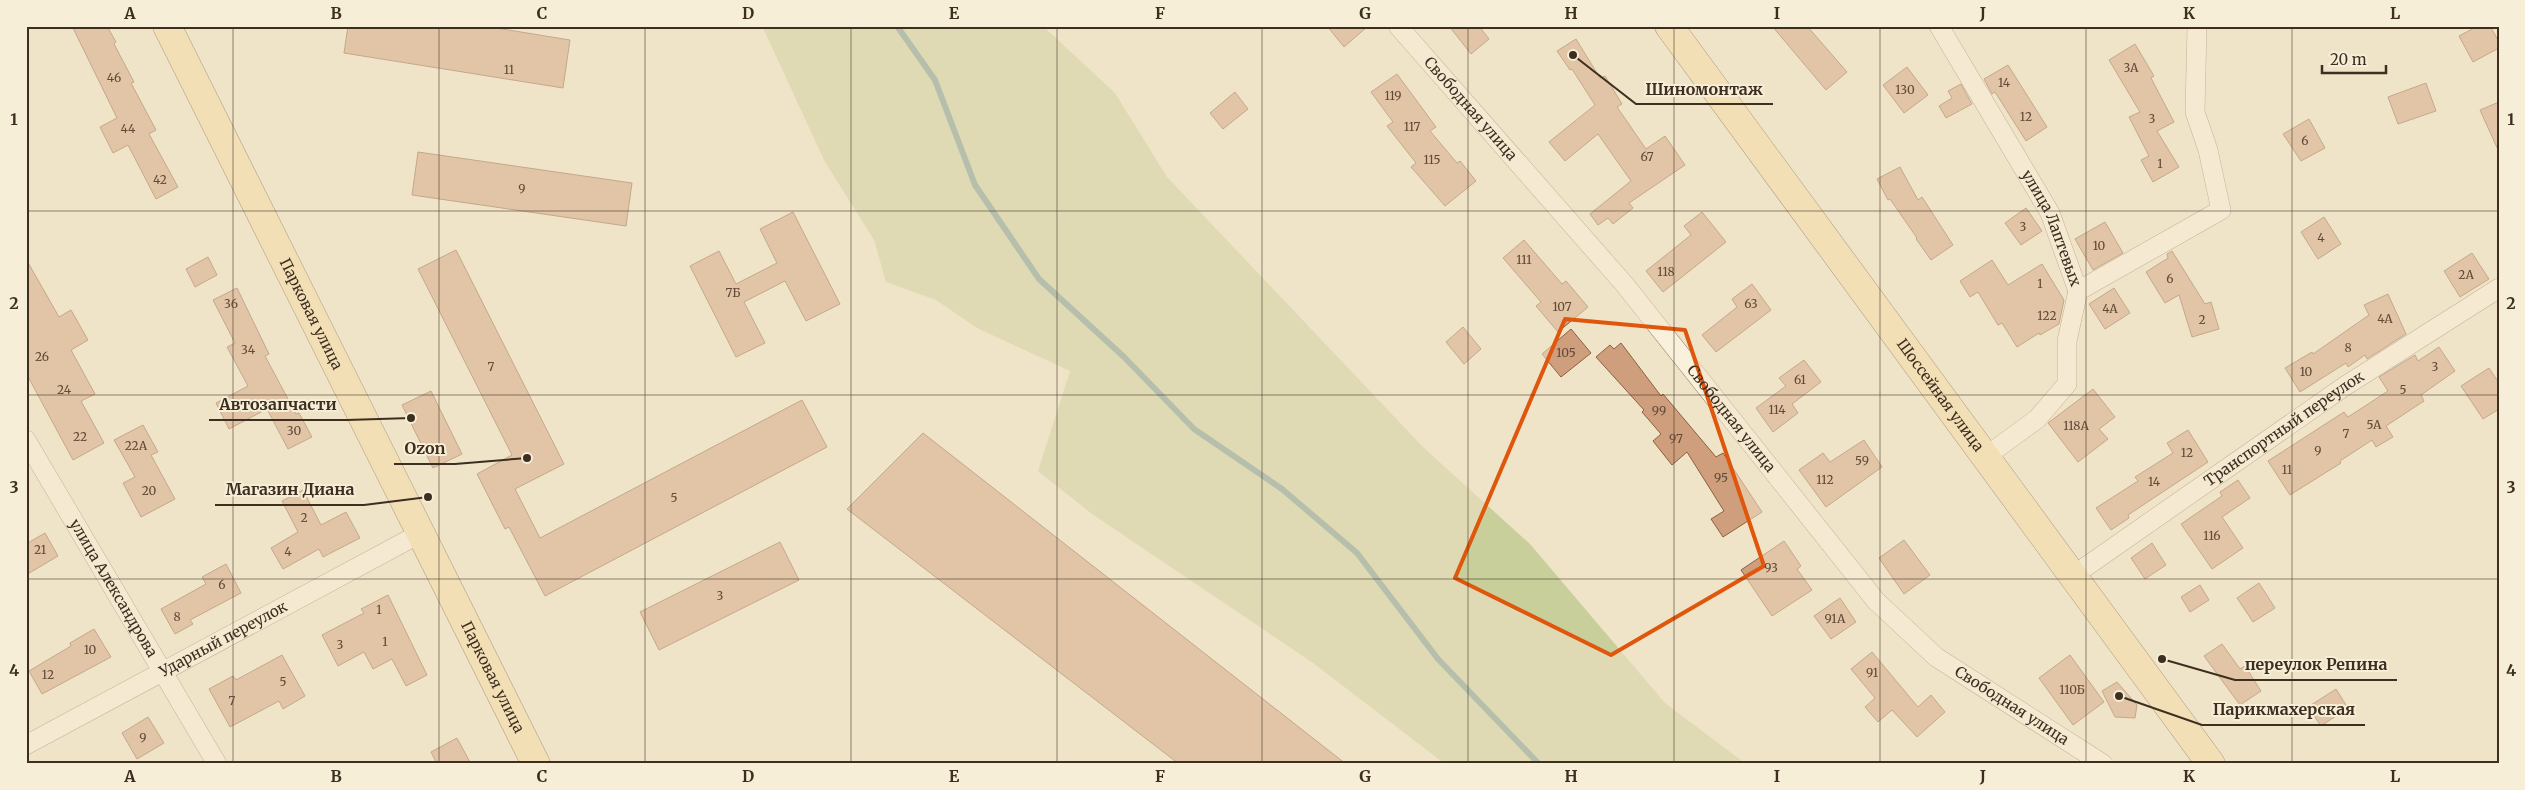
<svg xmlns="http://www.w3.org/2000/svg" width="2525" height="790" font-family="Merriweather,serif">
  <rect width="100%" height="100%" fill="#f0e4c8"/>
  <!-- green -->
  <path fill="#c9cf9b" d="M762,26H1043L1115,93L1167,177L1424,448L1530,544L1665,703L1746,764H1445L1313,663L1092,514L1038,471L1070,371L977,328L936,300L886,282L874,240L825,162Z"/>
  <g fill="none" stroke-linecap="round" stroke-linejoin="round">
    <!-- stream -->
    <path stroke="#6f938a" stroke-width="6" d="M897,26L935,80L975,185L1039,279L1124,357L1194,429L1282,489L1357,553L1438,659L1539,764"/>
  </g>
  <!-- building -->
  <g fill="#cf9f7d" stroke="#8d5f41">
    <path d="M72,26H107L116,42L114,44L134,82L131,83L156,130L149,134L178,187L156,199L128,145L113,153L100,127L117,118Z"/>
    <path d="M348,26H484L570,40L563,88L344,53Z"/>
    <path d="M1327,26H1368L1344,47Z"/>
    <path d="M1449,26H1479L1489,39L1471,54Z"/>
    <path d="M1772,26H1807L1847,72L1826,90Z"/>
    <path d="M2478,26H2490L2499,42V48L2473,62L2459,36Z"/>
    <path d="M1576,39L1600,78L1605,76L1622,104L1617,107L1646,149L1665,136L1685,165L1629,203L1633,208L1613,224L1608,218L1598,225L1590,214L1631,181L1598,134L1565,161L1549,142L1595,105L1572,69L1570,70L1557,51Z"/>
    <path d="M2135,44L2154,76L2151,78L2174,122L2157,131L2179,167L2153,182L2141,160L2149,156L2129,117L2140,112L2109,60Z"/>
    <path d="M2008,65L2047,127L2026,141L1995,92L1992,94L1984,79Z"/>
    <path d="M1907,67L1928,95L1904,113L1883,85Z"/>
    <path d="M1397,74L1436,127L1430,131L1457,163L1460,161L1476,181L1445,206L1411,167L1416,163L1387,126L1393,122L1371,92Z"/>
    <path d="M2426,83L2436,111L2398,124L2388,97Z"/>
    <path d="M1961,84L1972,104L1946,118L1939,106L1952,98L1948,91Z"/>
    <path d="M1235,92L1248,109L1223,129L1210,113Z"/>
    <path d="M2499,102V152L2480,110Z"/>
    <path d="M2309,119L2325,148L2301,161L2283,134Z"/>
    <path d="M418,152L632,183L626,226L412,195Z"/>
    <path d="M1900,167L1918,200L1922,197L1953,245L1931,260L1916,239L1917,238L1890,199L1888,200L1877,179Z"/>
    <path d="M2026,208L2042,231L2021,245L2005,223Z"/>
    <path d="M793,212L840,304L806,321L785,281L744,302L765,343L736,357L690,266L719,251L736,284L777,263L760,229Z"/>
    <path d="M1702,212L1726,242L1663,292L1646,271L1691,235L1684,226Z"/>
    <path d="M2324,217L2341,244L2318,259L2301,232Z"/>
    <path d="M2105,222L2123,253L2093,270L2075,239Z"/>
    <path d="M1524,240L1562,284L1566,281L1588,307L1558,332L1536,306L1541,302L1503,258Z"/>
    <path d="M456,250L564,464L515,489L540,538L802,400L827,447L545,596L509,527L505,529L477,474L512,455L418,269Z"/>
    <path d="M2172,251L2205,304L2211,302L2219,329L2192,337L2179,295L2165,303L2146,272L2168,258L2167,254Z"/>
    <path d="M2472,253L2489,279L2460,297L2444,271Z"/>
    <path d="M208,257L217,275L195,287L186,269Z"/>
    <path d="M26,259L59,317L71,310L88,340L71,350L95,394L81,401L104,443L73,460L26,373Z"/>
    <path d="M1992,260L2008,285L2042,264L2064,300L2059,324L2040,335L2039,333L2017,347L2002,323L1998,325L1978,292L1970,297L1960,281Z"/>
    <path d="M1752,284L1771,310L1716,352L1702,335L1737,307L1732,299Z"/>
    <path d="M237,288L269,354L265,356L296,414L299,413L312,437L288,449L267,409L229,429L216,403L248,386L227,347L235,343L213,300Z"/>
    <path d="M2114,288L2130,313L2105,329L2089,304Z"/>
    <path d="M2388,294L2406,334L2367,359L2365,355L2348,367L2346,363L2300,392L2285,368L2312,352L2313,354L2369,315L2364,305Z"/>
    <path d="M1463,327L1481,349L1464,364L1446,342Z"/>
    <path d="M1571,329L1591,353L1561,377L1542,354Z"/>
    <path d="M1621,343L1661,396L1663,394L1716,457L1723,453L1762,512L1723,537L1711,519L1724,511L1687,452L1672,465L1653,441L1661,434L1642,412L1644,410L1596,357L1610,345L1614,349Z"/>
    <path d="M2439,347L2455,371L2421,395L2424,401L2386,426L2393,437L2376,447L2372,440L2340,461L2341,463L2290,495L2268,461L2344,412L2348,417L2388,391L2379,377L2415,355L2418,361Z"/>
    <path d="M1804,360L1821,382L1792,404L1798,413L1773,432L1756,408L1786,386L1779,378Z"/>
    <path d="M2489,368L2499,383V409L2483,419L2461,386Z"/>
    <path d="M2093,389L2115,417L2099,429L2108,439L2078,462L2048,423Z"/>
    <path d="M431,391L462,454L433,468L402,405Z"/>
    <path d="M143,425L158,452L151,455L175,499L141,517L123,483L135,477L114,440Z"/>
    <path d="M2188,430L2208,462L2128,515L2129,518L2111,530L2096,508L2138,481L2135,477L2173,453L2167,443Z"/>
    <path d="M923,433L1346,764H1179L847,509Z"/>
    <path d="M1864,440L1882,467L1826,507L1799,470L1823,453L1830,462Z"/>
    <path d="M2238,480L2250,498L2222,517L2243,548L2212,569L2181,524L2222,496L2220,492Z"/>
    <path d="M303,490L321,525L346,512L360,538L323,557L319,549L283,569L271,548L298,532L282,501Z"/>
    <path d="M45,533L58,556L26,575V544Z"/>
    <path d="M1904,540L1930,575L1904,594L1879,558Z"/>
    <path d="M1784,541L1801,566L1797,569L1812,590L1772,616L1741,570Z"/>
    <path d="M780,542L799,580L659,650L640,612Z"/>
    <path d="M2152,543L2166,565L2145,579L2131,558Z"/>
    <path d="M226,564L241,593L190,620L193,624L175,634L161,609L206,584L202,577Z"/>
    <path d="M2259,583L2275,608L2253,622L2237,598Z"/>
    <path d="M2200,585L2209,600L2190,612L2181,597Z"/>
    <path d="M388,595L427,675L406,686L392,659L373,669L364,652L338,666L322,635L364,613L361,609Z"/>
    <path d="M1840,598L1856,622L1831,639L1814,616Z"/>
    <path d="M94,629L111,657L42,694L29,671L71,646L70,643Z"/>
    <path d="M2222,644L2240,669L2245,666L2261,691L2240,705L2204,656Z"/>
    <path d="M1872,652L1918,707L1931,695L1945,712L1917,737L1892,710L1878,722L1865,707L1875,698L1851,669Z"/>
    <path d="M282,655L305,696L283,709L279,701L230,727L209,689L233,676L236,680Z"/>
    <path d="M2070,655L2104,702L2073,725L2039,678Z"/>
    <path d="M2117,682L2137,705L2135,718L2115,717L2102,691Z"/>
    <path d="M2336,689L2348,708L2321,726L2308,707Z"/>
    <path d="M148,717L164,743L137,759L122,733Z"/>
    <path d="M457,738L471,764H437L431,752Z"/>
  </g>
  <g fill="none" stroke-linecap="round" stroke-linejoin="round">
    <defs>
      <g id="street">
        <path id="s1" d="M1398,26L1625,285L1876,601L1936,657L2103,764"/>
        <path id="s2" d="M1939,26L2050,213L2078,291L2221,210L2208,150L2195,112L2197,26"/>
        <path id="s3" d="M26,440L217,764"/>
        <path d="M1985,457L2037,419L2067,384V341L2078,291"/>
        <path id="s4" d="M2074,575L2345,386L2499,288"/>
        <path id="s5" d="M26,745L421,533"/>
      </g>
      <g id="primary">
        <path id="s6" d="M167,26L536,764"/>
        <path id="s7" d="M1669,26L2211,764"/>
      </g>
    </defs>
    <!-- street casing -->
    <use href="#street" stroke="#8d765c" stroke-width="20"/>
    <!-- primary casing -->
    <use href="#primary" stroke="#5b4430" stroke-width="29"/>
    <!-- street -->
    <use href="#street" stroke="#faf1dc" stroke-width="19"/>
    <!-- primary -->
    <use href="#primary" stroke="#f3d9a0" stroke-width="28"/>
  </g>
  <!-- marked area -->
  <path d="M0 0H2525V790H0ZM1565,319L1685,330L1764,566L1611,655L1455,578Z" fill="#f0e4c8" fill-opacity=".55" fill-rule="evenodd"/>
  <path fill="none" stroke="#df570d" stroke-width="4" stroke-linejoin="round" d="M1565,319L1685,330L1764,566L1611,655L1455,578Z"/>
  <!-- grid -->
  <path fill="none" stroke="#3d2e20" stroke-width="1" stroke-opacity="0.55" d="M233,26V764M439,26V764M645,26V764M851,26V764M1057,26V764M1262,26V764M1468,26V764M1674,26V764M1880,26V764M2086,26V764M2292,26V764M26,211H2499M26,395H2499M26,579H2499"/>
  <g text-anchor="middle" stroke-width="4" stroke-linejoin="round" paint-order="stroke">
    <!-- number labels -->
    <g font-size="12" fill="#624a37">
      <text x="2131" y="72">3А</text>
      <text x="509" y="74">11</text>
      <text x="114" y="82">46</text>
      <text x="2004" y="87">14</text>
      <text x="1905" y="94">130</text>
      <text x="1393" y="100">119</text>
      <text x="2026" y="121">12</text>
      <text x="2152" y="123">3</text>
      <text x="1412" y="131">117</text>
      <text x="128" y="133">44</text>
      <text x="2305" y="145">6</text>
      <text x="1647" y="161">67</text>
      <text x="1432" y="164">115</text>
      <text x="2160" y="168">1</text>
      <text x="160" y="184">42</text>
      <text x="522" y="193">9</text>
      <text x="2023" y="231">3</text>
      <text x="2321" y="242">4</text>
      <text x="2099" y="250">10</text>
      <text x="1524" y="264">111</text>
      <text x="1666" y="276">118</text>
      <text x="2466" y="279">2А</text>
      <text x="2170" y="283">6</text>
      <text x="2040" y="288">1</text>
      <text x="733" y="297">7Б</text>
      <text x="231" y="308">36</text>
      <text x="1751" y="308">63</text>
      <text x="1562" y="311">107</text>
      <text x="2110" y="313">4А</text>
      <text x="2047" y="320">122</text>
      <text x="2385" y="323">4А</text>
      <text x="2202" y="324">2</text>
      <text x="2348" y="352">8</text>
      <text x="248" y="354">34</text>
      <text x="1566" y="357">105</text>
      <text x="42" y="361">26</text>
      <text x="491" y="371">7</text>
      <text x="2435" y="371">3</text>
      <text x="2306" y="376">10</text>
      <text x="1800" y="384">61</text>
      <text x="64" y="394">24</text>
      <text x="2403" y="394">5</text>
      <text x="1777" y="414">114</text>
      <text x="1659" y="415">99</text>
      <text x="2374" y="429">5А</text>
      <text x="2076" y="430">118А</text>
      <text x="294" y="435">30</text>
      <text x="2346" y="438">7</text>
      <text x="80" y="441">22</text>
      <text x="1676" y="443">97</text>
      <text x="136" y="450">22А</text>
      <text x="2318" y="455">9</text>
      <text x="2187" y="457">12</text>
      <text x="1862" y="465">59</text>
      <text x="2287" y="474">11</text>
      <text x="1721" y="482">95</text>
      <text x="1825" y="484">112</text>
      <text x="2154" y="486">14</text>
      <text x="149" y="495">20</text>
      <text x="674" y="502">5</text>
      <text x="304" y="522">2</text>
      <text x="2212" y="540">116</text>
      <text x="40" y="554">21</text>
      <text x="288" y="556">4</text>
      <text x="1771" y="572">93</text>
      <text x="222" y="589">6</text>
      <text x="720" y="600">3</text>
      <text x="379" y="614">1</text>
      <text x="177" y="621">8</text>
      <text x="1835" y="623">91А</text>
      <text x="385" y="646">1</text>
      <text x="340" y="649">3</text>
      <text x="90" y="654">10</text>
      <text x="1872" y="677">91</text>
      <text x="48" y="679">12</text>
      <text x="283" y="686">5</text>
      <text x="2072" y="694">110Б</text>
      <text x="232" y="705">7</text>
      <text x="143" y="742">9</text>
    </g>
    <!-- street labels -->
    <g font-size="15" fill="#3d2e20" stroke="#f7eed8">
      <text dy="5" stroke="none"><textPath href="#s1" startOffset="110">Свободная улица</textPath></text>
      <text dy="5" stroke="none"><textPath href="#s2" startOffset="232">улица Лаптевых</textPath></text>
      <text dy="5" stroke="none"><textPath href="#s6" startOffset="322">Парковая улица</textPath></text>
      <text dy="5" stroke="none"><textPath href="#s7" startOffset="458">Шоссейная улица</textPath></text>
      <text dy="5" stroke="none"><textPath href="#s1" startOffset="515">Свободная улица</textPath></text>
      <text dy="5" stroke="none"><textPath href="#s4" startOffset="256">Транспортный переулок</textPath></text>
      <text dy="5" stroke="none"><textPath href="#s3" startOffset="172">улица Александрова</textPath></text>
      <text dy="5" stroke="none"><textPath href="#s5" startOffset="224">Ударный переулок</textPath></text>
      <text dy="5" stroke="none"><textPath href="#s6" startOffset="728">Парковая улица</textPath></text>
      <text dy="5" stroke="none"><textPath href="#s1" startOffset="920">Свободная улица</textPath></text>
    </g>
  </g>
  <!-- callouts -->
  <path fill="none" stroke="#3d2e20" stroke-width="2" d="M1573 55L1636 104H1773M411 418L347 420H209M527 458L455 464H394M428 497L364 505H215M2162 659L2235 680H2397M2119 696L2202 725H2365"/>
  <g fill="#3d2e20" stroke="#f7eed8" stroke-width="2">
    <circle cx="1573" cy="55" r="5"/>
    <circle cx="411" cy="418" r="5"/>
    <circle cx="527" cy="458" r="5"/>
    <circle cx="428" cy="497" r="5"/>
    <circle cx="2162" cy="659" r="5"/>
    <circle cx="2119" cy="696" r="5"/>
  </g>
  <g font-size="16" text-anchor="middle" font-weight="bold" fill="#3d2e20" stroke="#f7eed8" stroke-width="4" stroke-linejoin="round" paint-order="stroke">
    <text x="1704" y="95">Шиномонтаж</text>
    <text x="278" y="410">Автозапчасти</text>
    <text x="425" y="454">Ozon</text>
    <text x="290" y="495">Магазин Диана</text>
    <text x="2316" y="670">переулок Репина</text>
    <text x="2284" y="715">Парикмахерская</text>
  </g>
  <!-- border -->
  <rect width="2525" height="790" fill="none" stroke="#f7eed8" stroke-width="55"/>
  <!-- scale -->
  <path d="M2322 65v8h64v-8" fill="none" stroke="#3d2e20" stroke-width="2.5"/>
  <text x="2330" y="65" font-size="15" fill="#3d2e20" stroke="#f7eed8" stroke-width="4" paint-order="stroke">20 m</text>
  <rect x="28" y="28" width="2470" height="734" fill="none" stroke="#3d2e20" stroke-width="2"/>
  <g font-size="16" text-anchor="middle" font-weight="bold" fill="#3d2e20">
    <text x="130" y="19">A</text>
    <text x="336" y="19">B</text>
    <text x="542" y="19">C</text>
    <text x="748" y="19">D</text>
    <text x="954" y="19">E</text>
    <text x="1160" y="19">F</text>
    <text x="1365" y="19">G</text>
    <text x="1571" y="19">H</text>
    <text x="1777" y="19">I</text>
    <text x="1983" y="19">J</text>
    <text x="2189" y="19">K</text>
    <text x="2395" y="19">L</text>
    <text x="14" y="125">1</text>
    <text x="2511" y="125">1</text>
    <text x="14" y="309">2</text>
    <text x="2511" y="309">2</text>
    <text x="14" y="493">3</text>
    <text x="2511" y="493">3</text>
    <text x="14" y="676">4</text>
    <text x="2511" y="676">4</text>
    <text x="130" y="782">A</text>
    <text x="336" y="782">B</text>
    <text x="542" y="782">C</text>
    <text x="748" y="782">D</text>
    <text x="954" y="782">E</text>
    <text x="1160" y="782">F</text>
    <text x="1365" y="782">G</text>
    <text x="1571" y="782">H</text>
    <text x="1777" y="782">I</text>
    <text x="1983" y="782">J</text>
    <text x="2189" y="782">K</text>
    <text x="2395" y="782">L</text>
  </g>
</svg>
